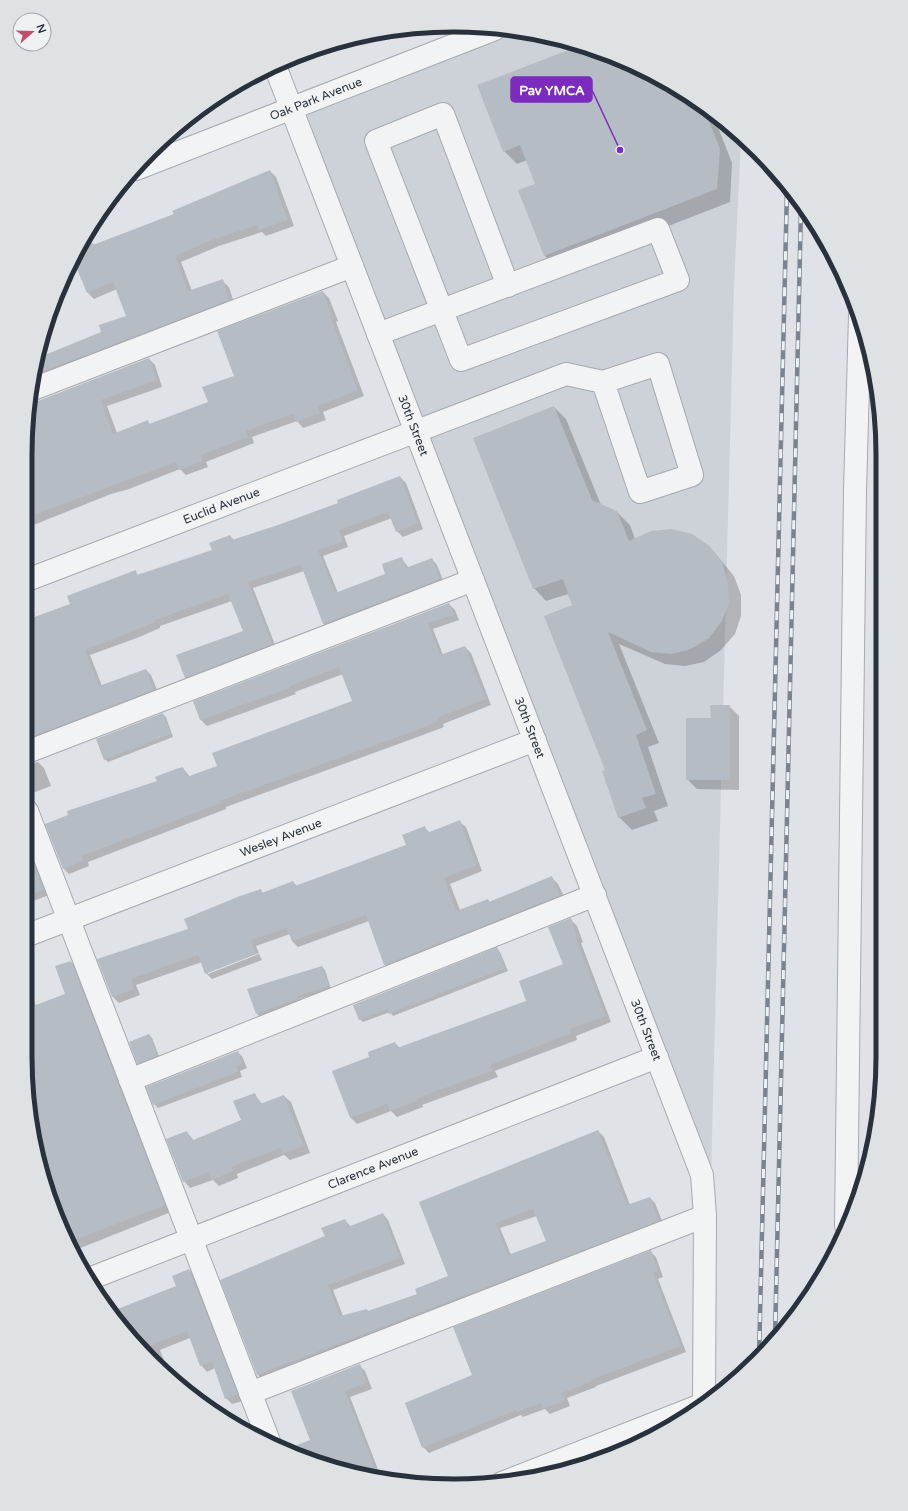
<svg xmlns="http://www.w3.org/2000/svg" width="908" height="1511" font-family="'Varela Round',sans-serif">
  <rect width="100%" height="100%" fill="#dfe2e6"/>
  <!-- built -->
  <path fill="#cdd2d8" d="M507,30L538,33L618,58L693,97L741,137L734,286L711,1174L298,111Z"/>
  <!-- green -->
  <path fill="#c6d0c1" d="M881,891L882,1085L877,1110Z"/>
  <!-- shadow -->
  <g fill="#0003" fill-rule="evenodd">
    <path d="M581,46L618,58L693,97L713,114L732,163L730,202L558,269L545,256L536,184L527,160L517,164L504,151L478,86Z"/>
    <path d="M270,171L276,177L294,226L266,236L262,232L219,246L181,262L192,291L222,281L229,287L235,306L34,384L40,355L42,357L102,333L127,316L117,289L94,299L88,293L91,241L94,245L175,214Z"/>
    <path d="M323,292L329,298L338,321L336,322L364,396L323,412L326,420L303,428L297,421L252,437L254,443L206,462L208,467L186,475L180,469L129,489L111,494L26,528V426L31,402H38L149,359L155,365L162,387L107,406L117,433L147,421L151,425L209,403Z"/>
    <path d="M554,407L566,419L601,505L617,512L630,525L635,539L709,546L734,576L741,595V616L735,634L721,650L704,662L685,666L665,664L619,644L659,743L648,747L668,806L654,811L658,821L632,830L619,817L607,771L573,606L568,594L546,601L534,588Z"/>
    <path d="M400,477L406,483L423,529L403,537L397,531L392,518L344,536L348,547L323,556L338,593L387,574L401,558L409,568L432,559L437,565L445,585L330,630L324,624L304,571L253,588L277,650L191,683L186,677L244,632L232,601L160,626V628L137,638L90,655L102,686L146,670L151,675L159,695L27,748V620L71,604L135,572L139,576L213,551L230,536L234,540L278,526L339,504Z"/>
    <path d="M449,604L455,610L459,620L433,629L443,655L465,647L471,653L491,705L443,724L444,727L423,735L226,807V809L88,862L89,866L69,874L63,868L158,782L183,768L190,777L218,766L353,702L343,674L295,692L296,694L207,726L201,720L194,702Z"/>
    <path d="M729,706L739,716V790L697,789L687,779L712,719Z"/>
    <path d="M163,714L166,717L173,737L108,762L105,759Z"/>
    <path d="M38,762L44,768L51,786L27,795V765Z"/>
    <path d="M460,822L466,827L482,871L450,884L460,910L488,900L490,902L552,878L558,884L566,901L391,971L385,965L369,921L298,947L292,941L290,934L256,946L259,953L208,972V974L259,954L262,960L212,979L206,973L202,962L136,985L140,995L119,1003L113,997L99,960L189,930L260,890L264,894L293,882L297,886L408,846L425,828L430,833Z"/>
    <path d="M28,843L49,895L28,903Z"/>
    <path d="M570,919L577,926L583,942L581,943L611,1022L576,1036L577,1040L495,1071L498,1077L422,1105L423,1107L397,1117L391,1111L357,1124L350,1117L370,1057L395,1043L400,1048L528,1001L564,964Z"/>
    <path d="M497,949L500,952L508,971L393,1016L390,1012L363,1022L360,1019Z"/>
    <path d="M71,962L78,969L171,1212L78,1249L71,1242L62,1218L59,1219L57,1217L48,1195L46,1188L48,1187L43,1175L29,1113L28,985L36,1006L66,994Z"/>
    <path d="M322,967L325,970L331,989L300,999L301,1001L260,1017L257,1014Z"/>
    <path d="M149,1035L152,1038L160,1059L141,1066L138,1063Z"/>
    <path d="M237,1052L242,1056L247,1068L240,1071L242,1077L158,1108L154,1104Z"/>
    <path d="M255,1095L262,1104L284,1096L291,1102L310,1153L290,1160L284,1155L237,1174L238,1178L219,1186L213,1180L190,1188L184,1181L187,1132L194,1141L242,1121Z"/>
    <path d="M598,1131L604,1137L630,1205L650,1198L655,1203L664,1226L263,1380L258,1375L222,1280L326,1237L345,1220L351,1227L383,1214L388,1220L405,1264L333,1290L343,1316L369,1312L418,1295L449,1277L420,1203ZM537,1216L547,1241L511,1255L500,1228Z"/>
    <path d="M651,1252L656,1257L663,1277L658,1279L686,1352L596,1386V1387L567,1398L570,1406L550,1414L545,1409L523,1417L521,1415L429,1453L423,1447L473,1375Z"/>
    <path d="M189,1270L195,1276L243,1401L232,1404L226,1398L215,1368L207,1372L201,1365L190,1338L160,1350L169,1373L110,1313L177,1287Z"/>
    <path d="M359,1365L365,1371L372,1389L350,1397L379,1472L369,1476L316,1463L285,1450L311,1441Z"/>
  </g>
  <!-- building -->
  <g fill="#b6bcc3" fill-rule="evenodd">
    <path d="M579,46L618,58L693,97L703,106L720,149L717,189L544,256L518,190L535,184L520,145L503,152L477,85Z"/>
    <path d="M270,170L288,220L259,230L257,225L212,240L175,256L188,291L223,279L229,300L36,374L40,357L101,332L99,325L126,316L113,282L87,293L74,262L88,234L93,245L174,214L172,211Z"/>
    <path d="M323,291L332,315L330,316L358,390L318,406L320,413L296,422L293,414L246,431L248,437L201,455L203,461L179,470L176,462L26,518V426L31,401H38L149,358L157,380L101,400L113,434L148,420L149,424L208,402L202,387L234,376L217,331Z"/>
    <path d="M554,406L592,500L617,511L629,541L651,531L672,529L692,534L709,546L722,562L728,582L729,603L722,621L709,638L691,649L672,654L651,652L608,632L647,730L636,735L656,794L642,798L646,808L618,818L602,771L605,770L544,616L572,605L563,579L533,589L473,438Z"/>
    <path d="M400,476L418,523L396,532L388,512L339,530L343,542L318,550L335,593L385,574L382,564L402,557L406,568L432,558L440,579L323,624L301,565L248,582L272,644L185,678L176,655L243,631L228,594L155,620V622L131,632L85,650L99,686L146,669L154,690L27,738V620L70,604L67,596L88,588L136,570L137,575L212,550L209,543L230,535L232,540L278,525L338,503L337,500Z"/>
    <path d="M449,603L454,615L428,623L440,655L465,646L486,699L437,718L439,721L417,730L220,801L221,803L82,856L84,861L63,869L45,824L68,815L67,811L157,781L155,777L176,769L183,767L187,777L217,766L212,753L352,701L339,667L290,686V688L200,720L193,701Z"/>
    <path d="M710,705H730V780H686V718H711Z"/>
    <path d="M163,713L171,734L104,760L96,739Z"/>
    <path d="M460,820L477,865L444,878L456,911L488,899L489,902L552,876L560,895L384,965L366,915L292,941L287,928L251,940L256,954L205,974L198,955L131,979L134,989L112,997L97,959L188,929L184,919L240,896L261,889L262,893L293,881L295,886L406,845L402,835L425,826L427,833Z"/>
    <path d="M28,848L44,890L28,896Z"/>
    <path d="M571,918L577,936L575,937L606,1016L570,1029L571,1033L490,1065L492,1071L417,1098V1101L390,1111L387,1104L350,1118L332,1071L369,1057L368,1052L395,1042L397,1048L526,1001L519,981L563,964L548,927Z"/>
    <path d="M497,947L505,968L389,1014L388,1009L359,1020L353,1005Z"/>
    <path d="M71,961L165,1205L70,1242L57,1210L54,1211L48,1195L29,1113L28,1008L65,994L55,966Z"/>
    <path d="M322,966L329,986L298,996L299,998L256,1014L247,989Z"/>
    <path d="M149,1034L157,1056L137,1064L129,1042Z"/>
    <path d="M238,1051L243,1064L236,1066L238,1072L153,1105L146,1087Z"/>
    <path d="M255,1093L260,1104L284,1095L304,1146L282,1154L280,1148L231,1167L233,1171L212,1180L209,1172L183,1182L166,1139L187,1131L191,1141L241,1120L233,1101Z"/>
    <path d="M598,1130L627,1205L650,1197L659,1221L257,1375L220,1280L325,1236L321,1228L345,1219L348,1227L383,1213L400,1258L328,1285L340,1316L367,1309L368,1311L417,1294L415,1289L448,1276L419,1202ZM533,1209L546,1241L508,1255L496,1223Z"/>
    <path d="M651,1250L658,1271L653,1273L681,1346L591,1380V1382L562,1393L565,1401L543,1409L541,1403L517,1412L516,1410L422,1448L405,1403L472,1375L453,1327Z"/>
    <path d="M189,1269L238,1394L225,1399L212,1362L200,1366L187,1331L144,1348L110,1312L176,1286L172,1276Z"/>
    <path d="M360,1364L367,1383L345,1391L374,1466L356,1473L316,1463L284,1450L310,1440L291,1391Z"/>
  </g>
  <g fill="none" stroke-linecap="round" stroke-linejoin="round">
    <defs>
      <g id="minor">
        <path id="s1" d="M275,66L702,1175L705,1216L704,1404"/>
        <path id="s2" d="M136,169L495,29"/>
        <path d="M378,334C472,299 565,264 658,229L678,280L461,360L376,141L443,114L508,286"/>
        <path d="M33,389L352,266"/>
        <path id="s3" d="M27,580L566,374L603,382L658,364L692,475L640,492L603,382"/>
        <path d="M27,752L473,580"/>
        <path d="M27,811L270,1444"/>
        <path id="s4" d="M28,935L535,740"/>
        <path d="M130,1080L595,895"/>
        <path d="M846,1225L855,490L860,316"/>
        <path id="s5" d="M89,1279L657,1057"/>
        <path d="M250,1393L705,1216"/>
        <path d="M502,1483L704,1404"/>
      </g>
    </defs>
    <!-- minor casing -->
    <use href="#minor" stroke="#a5aab0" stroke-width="24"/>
    <!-- minor -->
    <use href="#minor" stroke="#f1f3f5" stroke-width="22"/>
    <defs>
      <g id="rail">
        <path d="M775,1339L801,208"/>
        <path d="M759,1358L787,189"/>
      </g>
    </defs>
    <!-- rail casing -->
    <use href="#rail" stroke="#7a848e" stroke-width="4.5"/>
    <!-- rail -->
    <use href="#rail" stroke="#eef1f4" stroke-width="3" stroke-dasharray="9" stroke-linecap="butt"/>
  </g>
  <g text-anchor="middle" stroke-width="3.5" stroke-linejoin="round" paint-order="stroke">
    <!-- street labels -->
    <g font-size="12" fill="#29323c" stroke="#eef1f4">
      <text dy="4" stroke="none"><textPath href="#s2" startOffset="193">Oak Park Avenue</textPath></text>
      <text dy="4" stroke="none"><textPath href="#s1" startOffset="385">30th Street</textPath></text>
      <text dy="4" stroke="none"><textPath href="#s3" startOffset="208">Euclid Avenue</textPath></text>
      <text dy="4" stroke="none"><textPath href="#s1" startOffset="709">30th Street</textPath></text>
      <text dy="4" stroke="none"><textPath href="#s4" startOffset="271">Wesley Avenue</textPath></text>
      <text dy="4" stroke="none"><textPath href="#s1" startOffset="1033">30th Street</textPath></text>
      <text dy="4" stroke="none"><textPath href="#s5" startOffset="305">Clarence Avenue</textPath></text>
    </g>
  </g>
  <!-- crop -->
  <path d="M0 0H908V1511H0ZM454 32H454A422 422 0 0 1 876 454V1057A422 422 0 0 1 454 1479H454A422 422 0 0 1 32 1057V454A422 422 0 0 1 454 32Z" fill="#dee2e5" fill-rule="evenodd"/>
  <path fill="none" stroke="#29323c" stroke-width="5" d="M454 32H454A422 422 0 0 1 876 454V1057A422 422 0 0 1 454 1479H454A422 422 0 0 1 32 1057V454A422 422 0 0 1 454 32Z"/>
  <!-- callouts -->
  <path fill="none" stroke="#7b2cbf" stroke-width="1.5" d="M620 150L592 90"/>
  <circle fill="#7b2cbf" stroke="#eef1f4" stroke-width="1.5" cx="620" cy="150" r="4"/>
  <rect fill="#7b2cbf" stroke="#7b2cbf" stroke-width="1.5" x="511" y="77" width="81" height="25" rx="4"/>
  <g font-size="13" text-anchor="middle" font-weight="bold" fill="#fff">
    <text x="552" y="95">Pav YMCA</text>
  </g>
  <!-- north arrow -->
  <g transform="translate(32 32) rotate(70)"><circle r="19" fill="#eef1f4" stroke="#9fa5aa"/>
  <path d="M0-3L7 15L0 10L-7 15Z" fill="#c04f6b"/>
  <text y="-6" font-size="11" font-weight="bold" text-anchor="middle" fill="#29323c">N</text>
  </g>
</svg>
